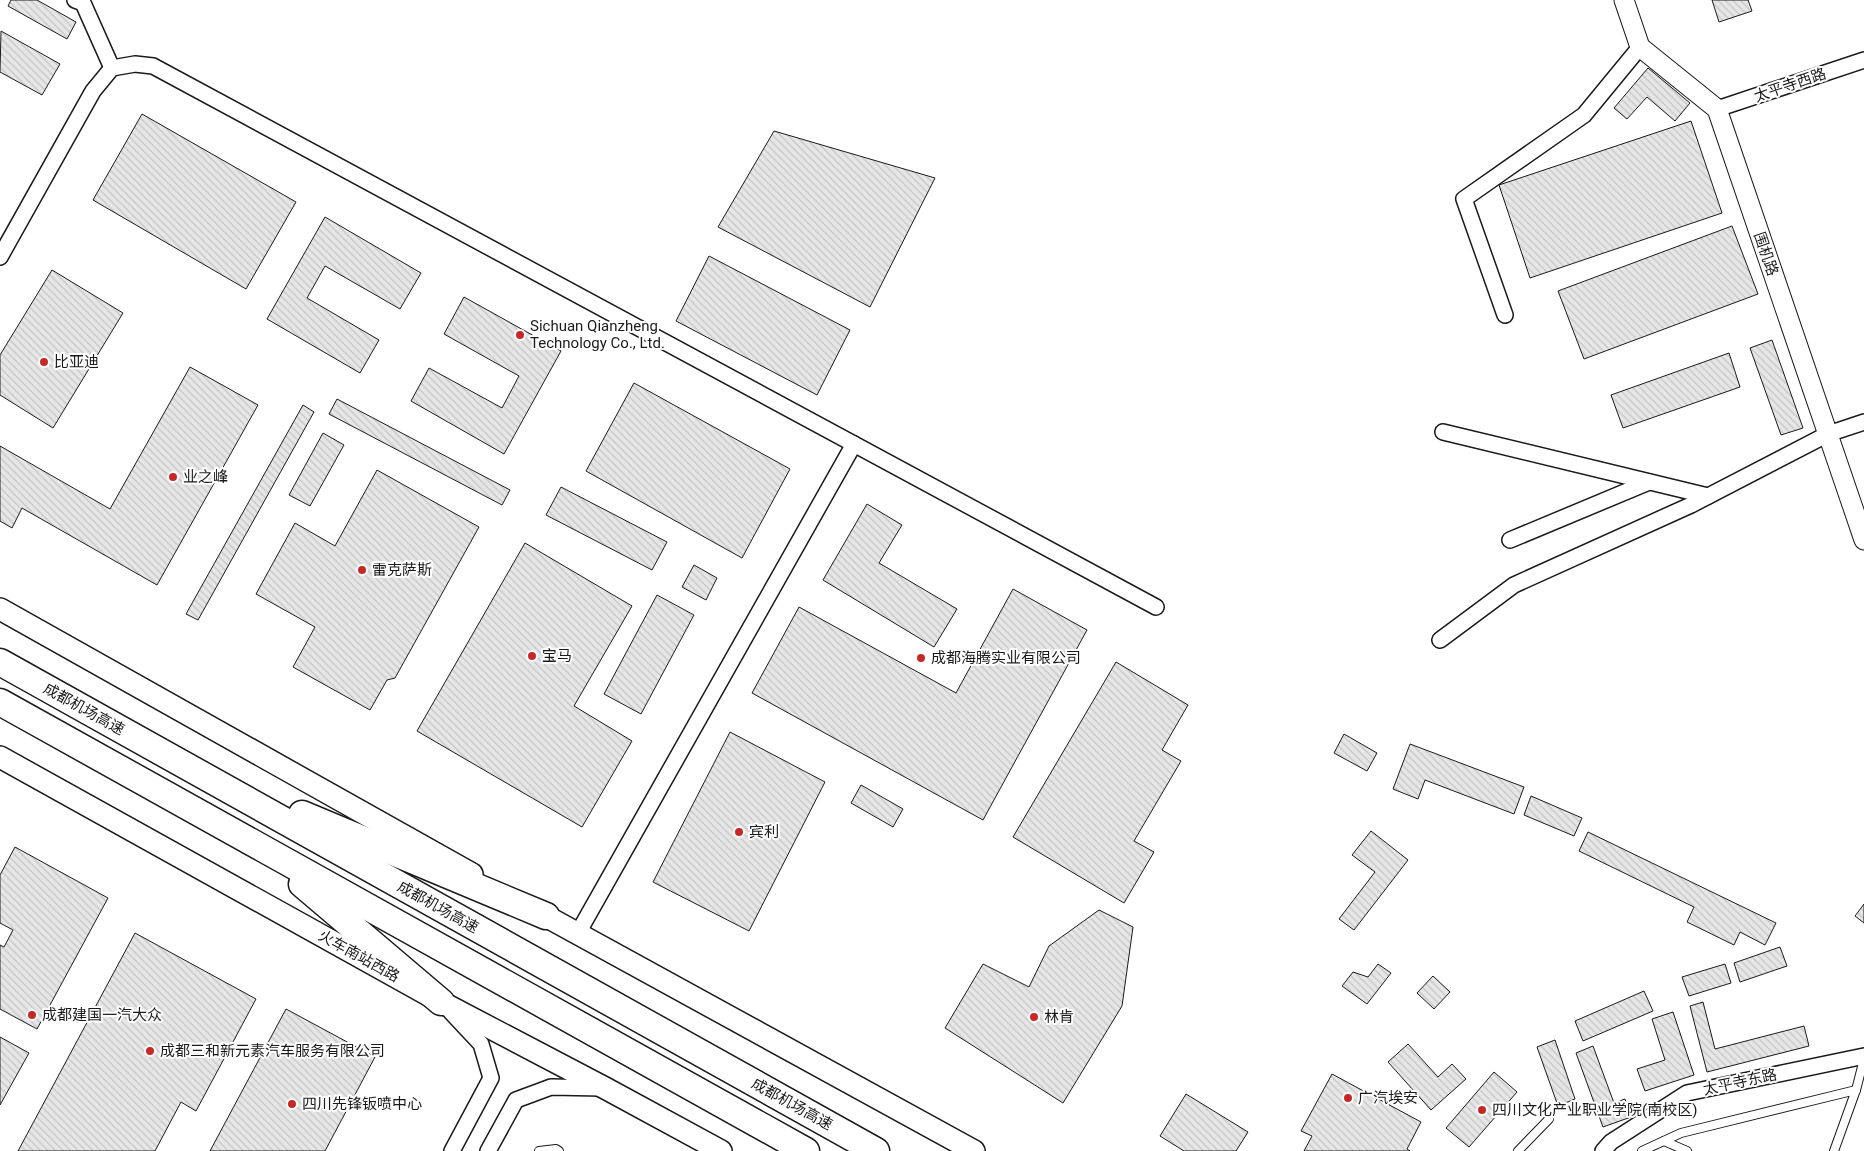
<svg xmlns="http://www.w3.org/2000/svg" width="1864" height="1151" font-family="Roboto,'Noto Sans SC',sans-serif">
  <defs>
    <pattern id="building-back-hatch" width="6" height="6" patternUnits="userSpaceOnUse" patternTransform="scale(1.25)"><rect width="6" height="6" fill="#e6e6e6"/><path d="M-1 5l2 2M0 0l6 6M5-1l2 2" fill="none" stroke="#c5c5c5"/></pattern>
  </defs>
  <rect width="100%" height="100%" fill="#fff"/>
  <!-- building -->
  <g fill="url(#building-back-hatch)" stroke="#1a1a1a">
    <path d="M11,0H37L76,22L67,39L8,6Z"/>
    <path d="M1712,0H1748L1752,11L1719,22Z"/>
    <path d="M1,31L60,64L42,95L0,72Z"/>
    <path d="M1648,68L1690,103L1675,121L1647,97L1627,119L1614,108Z"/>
    <path d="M142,114L296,202L246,289L93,200Z"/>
    <path d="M1691,121L1722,213L1530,278L1499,185Z"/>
    <path d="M774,131L935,178L870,307L718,227Z"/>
    <path d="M325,217L421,273L400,309L325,266L307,298L379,340L360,373L267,319Z"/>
    <path d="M1732,226L1758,294L1584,359L1558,291Z"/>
    <path d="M709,256L850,330L817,395L676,321Z"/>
    <path d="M52,270L123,313L53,428L0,395V355Z"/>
    <path d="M464,297L561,351L504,454L411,401L429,368L502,408L519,376L444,334Z"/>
    <path d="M1772,340L1803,428L1781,435L1750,348Z"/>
    <path d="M1729,353L1740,387L1623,428L1611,395Z"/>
    <path d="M190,367L258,405L157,585L22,508L12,528L0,521V446L110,509Z"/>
    <path d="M634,383L790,469L742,558L586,471Z"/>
    <path d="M337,399L510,490L502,505L329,414Z"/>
    <path d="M303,405L314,412L198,620L186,614Z"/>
    <path d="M323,433L344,445L310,506L289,495Z"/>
    <path d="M377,470L479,527L395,678L387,680L370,710L293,667L315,627L256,594L295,523L335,546Z"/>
    <path d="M561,487L667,542L652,570L546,515Z"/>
    <path d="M867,504L902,525L879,563L957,609L934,647L823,580Z"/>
    <path d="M525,543L632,606L574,706L632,741L582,827L417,731Z"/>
    <path d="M694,565L717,578L706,600L682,587Z"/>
    <path d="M1013,589L1087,630L983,820L752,693L799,607L956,693Z"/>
    <path d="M657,595L694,615L641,714L604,694Z"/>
    <path d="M1116,662L1188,705L1162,750L1181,761L1134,841L1154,852L1124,903L1013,837Z"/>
    <path d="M730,732L825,782L749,931L653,882Z"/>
    <path d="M1344,734L1377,753L1367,771L1334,753Z"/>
    <path d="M1410,744L1524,787L1514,814L1425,780L1418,799L1393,789Z"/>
    <path d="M861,785L903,809L893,827L851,803Z"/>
    <path d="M1531,796L1582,818L1574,836L1524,815Z"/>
    <path d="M1371,831L1408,860L1354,930L1339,919L1375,872L1352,855Z"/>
    <path d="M1588,832L1776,923L1765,945L1740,932L1734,945L1687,922L1694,907L1579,851Z"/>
    <path d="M15,847L108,898L37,1029L0,1009V945L4,947L13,930L0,923V875Z"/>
    <path d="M1864,904V923L1855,916Z"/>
    <path d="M1099,910L1133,927L1122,1006L1063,1103L945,1028L983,964L1029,987L1049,946Z"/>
    <path d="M135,933L256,999L196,1111L181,1102L155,1151H18Z"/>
    <path d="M1780,947L1787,966L1740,982L1734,963Z"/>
    <path d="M1378,964L1391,973L1367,1004L1342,986L1353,972L1368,977Z"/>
    <path d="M1725,964L1731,983L1689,996L1682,977Z"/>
    <path d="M1433,976L1450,992L1434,1009L1417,993Z"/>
    <path d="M1644,991L1653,1011L1583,1041L1575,1021Z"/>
    <path d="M1703,1002L1715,1049L1804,1026L1809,1046L1707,1072L1690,1006Z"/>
    <path d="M286,1009L375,1057L325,1151H210Z"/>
    <path d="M1673,1012L1694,1075L1645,1091L1637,1069L1665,1060L1652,1019Z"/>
    <path d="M0,1037L29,1053L0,1105Z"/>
    <path d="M1555,1040L1575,1099L1558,1106L1537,1047Z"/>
    <path d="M1408,1044L1438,1077L1452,1064L1466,1079L1431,1110L1388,1062Z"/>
    <path d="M1593,1046L1614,1103L1625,1099L1631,1117L1603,1127L1576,1053Z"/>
    <path d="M1494,1072L1517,1092L1469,1147L1446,1128Z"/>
    <path d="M1332,1074L1421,1122L1407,1149L1410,1151H1304L1312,1136L1301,1131Z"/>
    <path d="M1186,1094L1248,1132L1236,1151H1184L1160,1136Z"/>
  </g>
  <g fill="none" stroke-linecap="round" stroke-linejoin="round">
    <defs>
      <g id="service">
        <path d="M1664,1141L1687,1151"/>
        <path d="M539,1151L556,1149L559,1151"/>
        <path d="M1518,1151L1549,1119"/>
        <path d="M1642,1151L1681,1133L1856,1090"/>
        <path d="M1834,1151L1856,1090L1864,1059"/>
      </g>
      <g id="minor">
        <path d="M75,0L83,3L112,68"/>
        <path d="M1717,109L1864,60"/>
        <path d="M0,257L93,91L112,68L135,64L153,66L1156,607"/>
        <path d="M1505,315L1464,199L1584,115L1640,47"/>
        <path d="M1443,432L1708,496"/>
        <path d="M1510,540L1649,482"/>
        <path d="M1440,640L1514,585L1691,505L1828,434L1864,422"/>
        <path d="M578,933L854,444"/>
        <path d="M451,1012L481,1044L491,1078L452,1151"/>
        <path d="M488,1151L516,1100L551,1087L602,1088"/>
        <path d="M1603,1151L1611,1142L1687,1093L1864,1056"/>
      </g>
      <path id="tertiary" d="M1624,0L1640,47L1717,109L1864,540"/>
      <g id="secondary">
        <path d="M0,609L472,874"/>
        <path d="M0,757L441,1002L605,1088L721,1151"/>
        <path d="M531,908L974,1151"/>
      </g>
      <g id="motorway">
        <path d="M0,662L876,1151"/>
        <path d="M0,702L806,1151"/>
        <path d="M302,814L546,916"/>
        <path d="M302,884L441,1002"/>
      </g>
    </defs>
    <!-- service casing -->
    <use href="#service" stroke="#1a1a1a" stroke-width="10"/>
    <!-- minor casing -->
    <use href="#minor" stroke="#1a1a1a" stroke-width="18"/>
    <!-- tertiary casing -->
    <use href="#tertiary" stroke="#1a1a1a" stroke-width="21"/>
    <!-- secondary casing -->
    <use href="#secondary" stroke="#1a1a1a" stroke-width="24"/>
    <!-- motorway casing -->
    <use href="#motorway" stroke="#1a1a1a" stroke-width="29"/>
    <!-- service -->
    <use href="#service" stroke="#fff" stroke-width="8"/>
    <!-- minor -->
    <use href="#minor" stroke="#fff" stroke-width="15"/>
    <!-- tertiary -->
    <use href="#tertiary" stroke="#fff" stroke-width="19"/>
    <!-- secondary -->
    <use href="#secondary" stroke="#fff" stroke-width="21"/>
    <!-- motorway -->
    <use href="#motorway" stroke="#fff" stroke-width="26"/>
  </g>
  <!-- markers -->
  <g fill="#c62828" stroke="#fff" stroke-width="2">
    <circle cx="520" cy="335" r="5"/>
    <circle cx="44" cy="362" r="5"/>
    <circle cx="173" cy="477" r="5"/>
    <circle cx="362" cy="570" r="5"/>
    <circle cx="532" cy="656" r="5"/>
    <circle cx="921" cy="658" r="5"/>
    <circle cx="739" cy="832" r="5"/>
    <circle cx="32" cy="1015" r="5"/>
    <circle cx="1034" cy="1017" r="5"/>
    <circle cx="150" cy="1051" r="5"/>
    <circle cx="1348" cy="1098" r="5"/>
    <circle cx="292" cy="1104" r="5"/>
    <circle cx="1482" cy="1110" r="5"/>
  </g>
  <g text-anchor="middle" stroke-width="4" stroke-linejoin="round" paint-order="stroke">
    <!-- street labels -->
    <g font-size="15" fill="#1a1a1a" stroke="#fff">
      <text transform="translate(1790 85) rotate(-19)" y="5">太平寺西路</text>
      <text transform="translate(1766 254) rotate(71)" y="5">围机路</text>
      <text transform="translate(84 709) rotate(29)" y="5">成都机场高速</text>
      <text transform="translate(438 907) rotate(29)" y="5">成都机场高速</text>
      <text transform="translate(359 956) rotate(29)" y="5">火车南站西路</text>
      <text transform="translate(1740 1082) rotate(-12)" y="5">太平寺东路</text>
      <text transform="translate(792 1104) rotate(29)" y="5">成都机场高速</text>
    </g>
    <!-- poi labels -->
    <g font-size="15" fill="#1a1a1a" stroke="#fff" text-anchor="start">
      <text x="530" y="331">Sichuan Qianzheng<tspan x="530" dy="17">Technology Co., Ltd.</tspan></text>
      <text x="54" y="367">比亚迪</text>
      <text x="183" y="482">业之峰</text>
      <text x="372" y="575">雷克萨斯</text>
      <text x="542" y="661">宝马</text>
      <text x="931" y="663">成都海腾实业有限公司</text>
      <text x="749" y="837">宾利</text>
      <text x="42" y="1020">成都建国一汽大众</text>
      <text x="1044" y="1022">林肯</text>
      <text x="160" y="1056">成都三和新元素汽车服务有限公司</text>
      <text x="1358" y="1103">广汽埃安</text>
      <text x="302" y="1109">四川先锋钣喷中心</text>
      <text x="1492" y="1115">四川文化产业职业学院(南校区)</text>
    </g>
  </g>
</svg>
